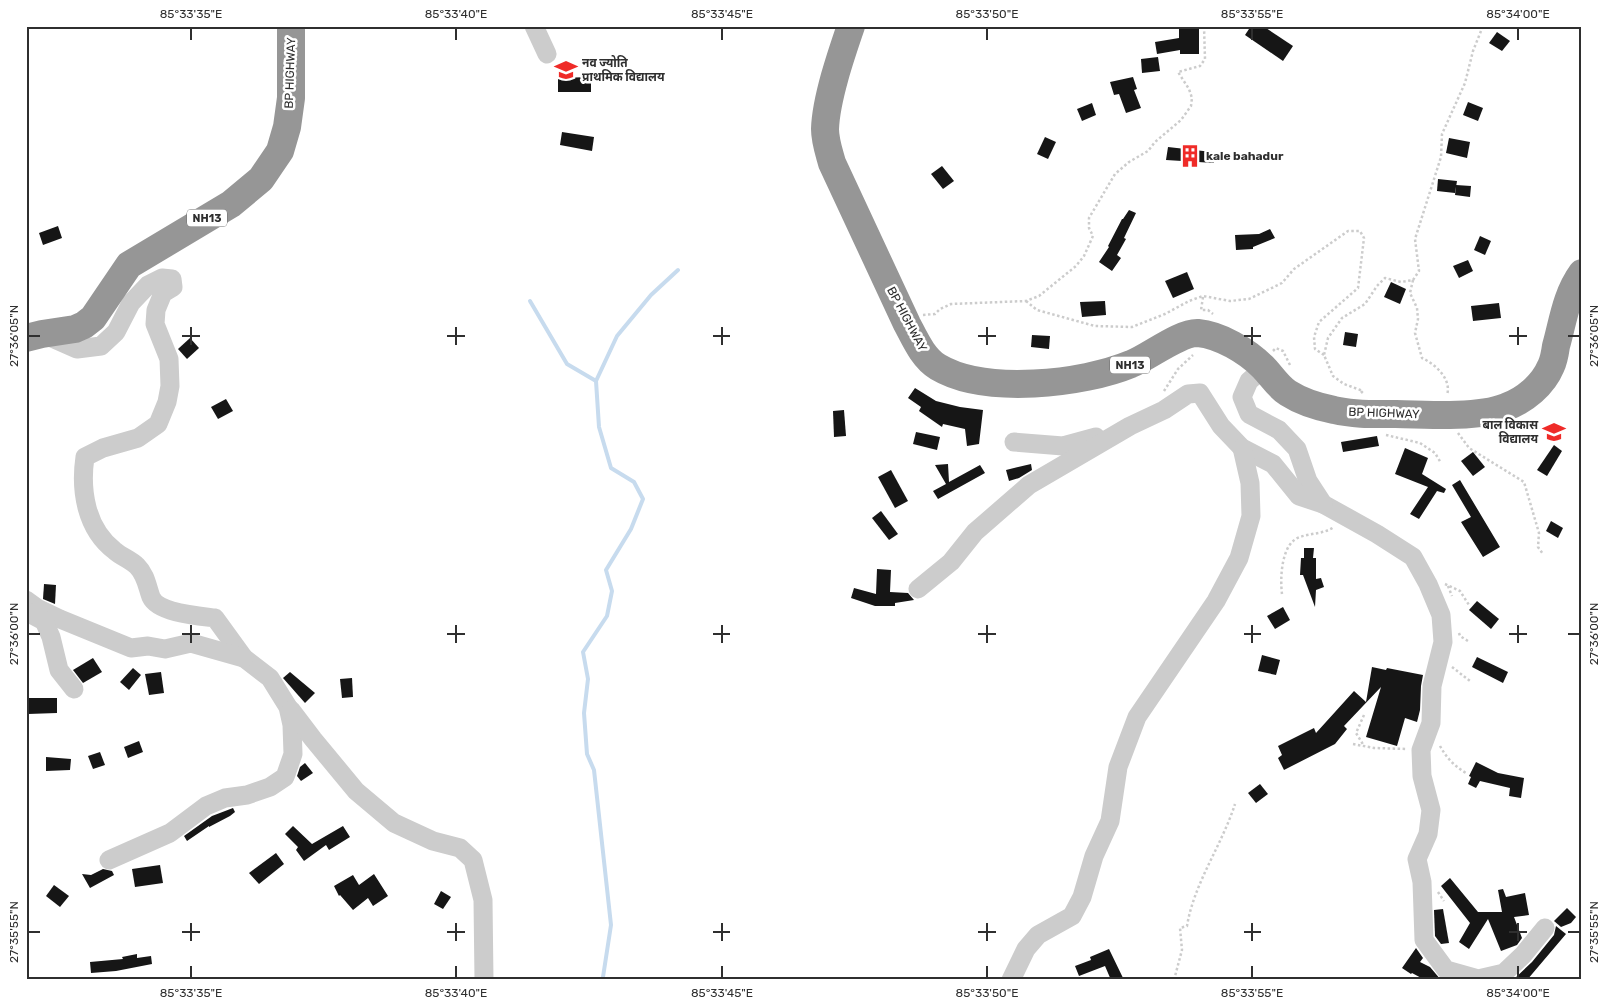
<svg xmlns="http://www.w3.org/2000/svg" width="1608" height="1006" font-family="Rubik,'Noto Sans Devanagari',sans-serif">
  <rect width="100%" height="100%" fill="#fff"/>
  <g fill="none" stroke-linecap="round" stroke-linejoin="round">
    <!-- stream -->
    <g stroke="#c7dbee" stroke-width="4">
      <path d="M530,301L567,364L596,381"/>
      <path d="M602,980L603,977L611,925L594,770L587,754L584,713L588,679L583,652L607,616L612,591L606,570L631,529L643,499L634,482L611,468L599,427L596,381L617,336L651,295L678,270"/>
    </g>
  </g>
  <!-- building -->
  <g fill="#161616">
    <path d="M1251,26H1263L1293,46L1283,61L1245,35Z"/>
    <path d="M1179,28L1199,29V54H1180V50L1157,54L1155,42L1179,38Z"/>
    <path d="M1497,32L1510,41L1502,51L1489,43Z"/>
    <path d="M1158,57L1160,71L1142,73L1141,59Z"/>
    <path d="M591,77V92H558V78Z"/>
    <path d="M1133,77L1137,89L1134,90L1141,108L1126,113L1119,94L1114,95L1110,82Z"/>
    <path d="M1468,102L1483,108L1478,121L1463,115Z"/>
    <path d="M1092,103L1096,115L1082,121L1077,109Z"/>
    <path d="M562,132L594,137L592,151L560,145Z"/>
    <path d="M1045,137L1056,142L1048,159L1037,154Z"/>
    <path d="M1449,138L1470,142L1467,158L1446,153Z"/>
    <path d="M1168,147L1212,152L1214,163L1166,160Z"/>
    <path d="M942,166L954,181L943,189L931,174Z"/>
    <path d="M1438,179L1457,181L1455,193L1437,191Z"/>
    <path d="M1456,185L1471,186L1470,197L1455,195Z"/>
    <path d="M1129,210L1136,213L1124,238L1126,239L1117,255L1121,258L1112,271L1099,262L1109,247L1108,246L1122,219H1123Z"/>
    <path d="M58,226L62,238L43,245L39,233Z"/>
    <path d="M1270,229L1275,238L1253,247V249L1236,250L1235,235L1259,234Z"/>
    <path d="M1480,236L1491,241L1485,255L1474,250Z"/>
    <path d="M1468,260L1473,271L1459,278L1453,266Z"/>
    <path d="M1187,272L1194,289L1173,298L1165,281Z"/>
    <path d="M1391,282L1406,289L1400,304L1384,297Z"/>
    <path d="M1105,301L1106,315L1082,317L1080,302Z"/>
    <path d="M1499,303L1501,318L1473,321L1471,306Z"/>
    <path d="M1345,332L1358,334L1356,347L1343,345Z"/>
    <path d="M1032,335L1050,336L1049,349L1031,347Z"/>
    <path d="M190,338L199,348L187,359L178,349Z"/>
    <path d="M915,388L936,401L960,407L983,410L979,444L967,446L965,429L943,424L942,427L919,411L921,407L908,398Z"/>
    <path d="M226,399L233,411L218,419L211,407Z"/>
    <path d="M844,410L846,436L834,437L833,411Z"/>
    <path d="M916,432L940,437L937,450L913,444Z"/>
    <path d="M1377,436L1379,446L1343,452L1341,442Z"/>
    <path d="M1554,445L1562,451L1547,476L1537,470Z"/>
    <path d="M1405,448L1428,458L1422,474L1446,489L1444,493L1437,491L1419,519L1410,514L1428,487L1395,474Z"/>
    <path d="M1473,452L1485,467L1473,476L1461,461Z"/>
    <path d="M948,464L949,482L980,465L985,473L938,499L933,491L946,484L935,465Z"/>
    <path d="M1031,464L1032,470L1019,478L1009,481L1006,470Z"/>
    <path d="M891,470L908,501L895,508L878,477Z"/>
    <path d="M1460,480L1500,547L1483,557L1461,522L1471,517L1452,485Z"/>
    <path d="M881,511L898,534L889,540L872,518Z"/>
    <path d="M1551,521L1563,528L1558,538L1546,531Z"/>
    <path d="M1304,548H1314L1313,558H1316V579L1321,578L1324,587L1316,590L1315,607L1303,575H1300L1301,558H1304Z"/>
    <path d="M877,569L891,570L890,592L908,593L914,600L895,603V606H875L851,598L854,588L876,594Z"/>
    <path d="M44,584L56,585L55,604L43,599Z"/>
    <path d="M1477,601L1499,619L1491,629L1469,610Z"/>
    <path d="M1283,607L1290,620L1275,629L1267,616Z"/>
    <path d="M1262,655L1280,660L1276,675L1258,671Z"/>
    <path d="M1477,657L1508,672L1503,683L1472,667Z"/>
    <path d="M93,658L102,672L83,683L73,670Z"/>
    <path d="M1372,667L1386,670L1387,668L1423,675L1421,686L1420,710L1417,722L1405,718L1397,746L1366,737L1381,687L1344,726L1347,729L1335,744L1284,770L1278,758L1282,755L1278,746L1314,728L1316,733L1354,691L1366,702Z"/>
    <path d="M133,668L141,675L129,690L120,682Z"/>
    <path d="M161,672L164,693L149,695L145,674Z"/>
    <path d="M290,672L315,693L305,703L283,678Z"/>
    <path d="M352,678L353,697L342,698L340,679Z"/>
    <path d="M28,698H57V713L28,714Z"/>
    <path d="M139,741L143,752L128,758L124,747Z"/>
    <path d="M100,752L105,765L93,769L88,756Z"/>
    <path d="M46,757L71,759L70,770L46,771Z"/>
    <path d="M1476,762L1498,773L1524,778L1521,798L1509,796L1510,788L1480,781L1476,788L1468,784L1471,777L1469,776Z"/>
    <path d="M305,763L313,773L301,781L297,776L300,767Z"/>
    <path d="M1260,784L1268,794L1256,803L1248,793Z"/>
    <path d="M233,808L235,812L230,816L209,827V826L187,841L184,836L212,816Z"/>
    <path d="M293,826L312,844L343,826L350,837L329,850L326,845L304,861L296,850L298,847L285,834Z"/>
    <path d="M276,853L284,864L259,884L249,873Z"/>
    <path d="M160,865L163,883L135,887L132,869Z"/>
    <path d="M103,869L112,871L114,875L90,888L82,874L91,875Z"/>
    <path d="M374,874L388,896L373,906L368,898L353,910L340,895L339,896L334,886L353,875L359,885Z"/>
    <path d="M1450,878L1478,912H1502L1498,890L1503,889L1506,897L1525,893L1529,915L1514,917L1522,938L1517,945L1501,951L1488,919L1469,949L1459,942L1470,923L1441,886Z"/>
    <path d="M54,885L69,896L60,907L46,896Z"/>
    <path d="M441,891L451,897L443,909L434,904Z"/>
    <path d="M1567,908L1576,917L1571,923L1561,927L1554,921Z"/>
    <path d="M1443,909L1449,943L1441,944L1435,936L1434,910Z"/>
    <path d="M1556,926L1566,934L1527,980H1513L1532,962L1554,935Z"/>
    <path d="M1416,948L1423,958L1420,962L1430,967L1441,980H1425L1412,973L1411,974L1402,968Z"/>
    <path d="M1109,949L1124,980H1111L1105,966L1079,976L1075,966L1091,960L1090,957Z"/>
    <path d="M137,954V958L151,956L152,964L116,971L91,973L90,962L123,959L122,957Z"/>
  </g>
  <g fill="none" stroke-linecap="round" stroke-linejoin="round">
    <!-- path -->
    <g stroke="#ccc" stroke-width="2.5" stroke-dasharray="2.5 2.5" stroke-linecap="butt">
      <path d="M1413,280L1410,293L1417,308L1418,319L1415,333L1422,358C1435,364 1452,379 1447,395"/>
      <path d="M1203,297L1201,310H1208L1213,314"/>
      <path d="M1026,301L1037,310L1095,326L1132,327L1165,314L1189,301L1203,296L1230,301L1249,299L1282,283L1294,269L1348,231H1360L1364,238L1358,288L1319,322L1314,337L1315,349L1324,355"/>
      <path d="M923,315L935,314L940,309L951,304L1026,301L1039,296L1076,266L1084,256L1093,236L1089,228V218L1115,174L1129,162L1148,151L1155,142L1181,120L1191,106L1192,98L1189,89L1178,72L1200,66L1205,59L1204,26"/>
      <path d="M1273,351L1276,348L1283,351L1291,367"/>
      <path d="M1164,391L1178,369L1193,355"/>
      <path d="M1361,393L1363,391L1344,384L1333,376L1324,355L1328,338L1342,318L1365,304L1377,286L1385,278L1401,282L1413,280L1419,271L1415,239L1441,157L1442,134L1465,83L1473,51L1483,26"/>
      <path d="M1458,433L1469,448L1524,482L1539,533L1538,547L1543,554"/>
      <path d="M1386,435L1420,443L1435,453L1441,463"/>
      <path d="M1445,584L1460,591L1469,605"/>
      <path d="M1448,586L1452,596"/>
      <path d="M1282,594C1280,578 1281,543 1300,537C1311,533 1324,534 1334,527"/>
      <path d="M1459,633L1460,636L1468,641"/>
      <path d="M1452,667L1470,681"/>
      <path d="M1364,715L1356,733L1364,746"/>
      <path d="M1353,744L1374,748L1407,749"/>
      <path d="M1440,746C1446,757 1454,766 1466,773"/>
      <path d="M1438,892L1444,901"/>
      <path d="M1174,980L1182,950L1180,928L1187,926C1194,883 1222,845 1235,804"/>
    </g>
    <!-- minor -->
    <g stroke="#ccc" stroke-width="19">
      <path d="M534,26L547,54"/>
      <path d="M43,334L77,349L101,346L116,332L131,303L148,285L162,278L172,279L173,287L163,293L156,310L155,324L169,359L170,386L167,402L158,424L138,438L103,448L85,457C80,491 86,529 115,551C122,557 131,560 137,566C146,575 147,586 151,597C158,613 199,616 215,618L244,658L270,678L288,707L292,725L293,754L285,777L270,787L247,795L225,798L206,806L170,833L109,860"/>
      <path d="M1264,368L1249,381L1242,397L1249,414L1279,430L1297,449L1308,481L1323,504L1377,534L1413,557L1428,584L1441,615L1443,642L1432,686L1431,723L1421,750L1422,776L1431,810L1428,834L1417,859L1422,882L1424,940L1446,970L1478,979L1504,973L1523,955L1545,928"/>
      <path d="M1014,442L1063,446L1096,437"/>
      <path d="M918,589L951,562L975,532L1029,485L1130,426L1164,410L1188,394L1200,393L1221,426L1242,448L1273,464L1299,496L1323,504"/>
      <path d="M26,600L37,608L60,619L131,648L148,646L165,649L191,643L244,658"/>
      <path d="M27,612L44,621L51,637L59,670L74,689"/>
      <path d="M291,710L313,739L356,791L394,823L433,841L460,848L473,860L483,900L484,980"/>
      <path d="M1011,980L1026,949L1038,935L1072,916L1082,897L1094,856L1110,821L1118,767L1137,717L1216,601L1239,558L1251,516L1250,483L1242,448"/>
    </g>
    <!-- highway -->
    <g stroke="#969696" stroke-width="28">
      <path d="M851,26C841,55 826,99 825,129C825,141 829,152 832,163L907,324C915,339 923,358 938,367C985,395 1083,384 1131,364C1149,357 1180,332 1198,333C1220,335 1247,351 1263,367C1271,375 1278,387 1288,393C1302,402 1319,407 1334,410C1355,415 1376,414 1396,414C1426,415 1479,418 1506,407C1525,400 1543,385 1551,366C1554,360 1555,353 1556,346C1563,321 1566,295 1582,273"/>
      <path d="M26,338L42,334L75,329L84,325L93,318L129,265L231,204L261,179L280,151L287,127L291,98V26"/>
    </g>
  </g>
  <!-- ticks -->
  <path fill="none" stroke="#2f2f2f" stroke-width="2" d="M191,28V40M456,28V40M722,28V40M987,28V40M1252,28V40M1518,28V40M191,327V345M456,327V345M722,327V345M987,327V345M1252,327V345M1518,327V345M28,336H40M182,336H200M447,336H465M713,336H730M978,336H996M1244,336H1261M1509,336H1527M1568,336H1580M191,625V643M456,625V643M722,625V643M987,625V643M1252,625V643M1518,625V643M28,634H40M182,634H200M447,634H465M713,634H730M978,634H996M1244,634H1261M1509,634H1527M1568,634H1580M191,923V941M456,923V941M722,923V941M987,923V941M1252,923V941M1518,923V941M28,932H40M182,932H200M447,932H465M713,932H730M978,932H996M1244,932H1261M1509,932H1527M1568,932H1580M191,966V978M456,966V978M722,966V978M987,966V978M1252,966V978M1518,966V978"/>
  <!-- icons -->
  <defs>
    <symbol id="school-bare" viewBox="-9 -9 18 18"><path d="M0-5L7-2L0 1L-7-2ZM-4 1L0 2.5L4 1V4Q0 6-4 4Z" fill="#ef2b28" stroke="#fff" stroke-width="2.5" paint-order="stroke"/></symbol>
    <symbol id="building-bare" viewBox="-9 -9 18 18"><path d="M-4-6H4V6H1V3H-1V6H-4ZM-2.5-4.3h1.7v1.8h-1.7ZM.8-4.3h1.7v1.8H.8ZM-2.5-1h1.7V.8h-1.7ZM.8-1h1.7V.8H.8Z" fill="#ef2b28" stroke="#fff" stroke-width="2.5" paint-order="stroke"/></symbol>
  </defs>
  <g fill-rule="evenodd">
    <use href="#school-bare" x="550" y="54" width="32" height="32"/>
    <use href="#building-bare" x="1174" y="140" width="32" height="32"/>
    <use href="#school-bare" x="1538" y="416" width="32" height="32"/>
  </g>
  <g text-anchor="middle" stroke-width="5" stroke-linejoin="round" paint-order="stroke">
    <!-- shield labels -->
    <g fill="#fff" stroke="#6d6d6d" stroke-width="1">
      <rect x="187" y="209.5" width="40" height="17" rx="4"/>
      <rect x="1110" y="356.5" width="40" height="17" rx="4"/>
    </g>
    <g font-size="11" font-weight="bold" fill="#2f2f2f">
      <text x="207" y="222">NH13</text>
      <text x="1130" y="369">NH13</text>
    </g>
    <!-- poi labels -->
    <g font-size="12" font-weight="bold" fill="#2f2f2f" stroke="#fff" text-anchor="start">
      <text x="582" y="67">नव ज्योति<tspan x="582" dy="14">प्राथमिक विद्यालय</tspan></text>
      <text x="1206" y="160">kale bahadur</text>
      <text x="1538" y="429" text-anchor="end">बाल विकास<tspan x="1538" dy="14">विद्यालय</tspan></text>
    </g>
    <!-- street labels -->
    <g font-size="12" fill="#2f2f2f" stroke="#fff">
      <text transform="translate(290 73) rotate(-88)" y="4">BP HIGHWAY</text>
      <text transform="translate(907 319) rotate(62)" y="4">BP HIGHWAY</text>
      <text transform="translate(1384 413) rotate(2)" y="4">BP HIGHWAY</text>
    </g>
  </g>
  <!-- border -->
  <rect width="1608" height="1006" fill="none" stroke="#ffffff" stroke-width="55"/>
  <rect x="28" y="28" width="1552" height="950" fill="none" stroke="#2f2f2f" stroke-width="2"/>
  <g font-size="12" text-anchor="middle" fill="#2f2f2f">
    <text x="191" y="18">85°33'35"E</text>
    <text x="456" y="18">85°33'40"E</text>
    <text x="722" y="18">85°33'45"E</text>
    <text x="987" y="18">85°33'50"E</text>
    <text x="1252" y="18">85°33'55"E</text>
    <text x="1518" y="18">85°34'00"E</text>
    <text transform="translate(14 336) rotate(-90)" y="4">27°36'05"N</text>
    <text transform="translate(1594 336) rotate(-90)" y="4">27°36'05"N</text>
    <text transform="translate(14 634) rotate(-90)" y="4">27°36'00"N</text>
    <text transform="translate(1594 634) rotate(-90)" y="4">27°36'00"N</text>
    <text transform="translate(14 932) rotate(-90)" y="4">27°35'55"N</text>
    <text transform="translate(1594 932) rotate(-90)" y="4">27°35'55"N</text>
    <text x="191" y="997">85°33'35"E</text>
    <text x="456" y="997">85°33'40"E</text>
    <text x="722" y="997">85°33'45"E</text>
    <text x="987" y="997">85°33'50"E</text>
    <text x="1252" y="997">85°33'55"E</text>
    <text x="1518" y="997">85°34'00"E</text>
  </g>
</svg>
